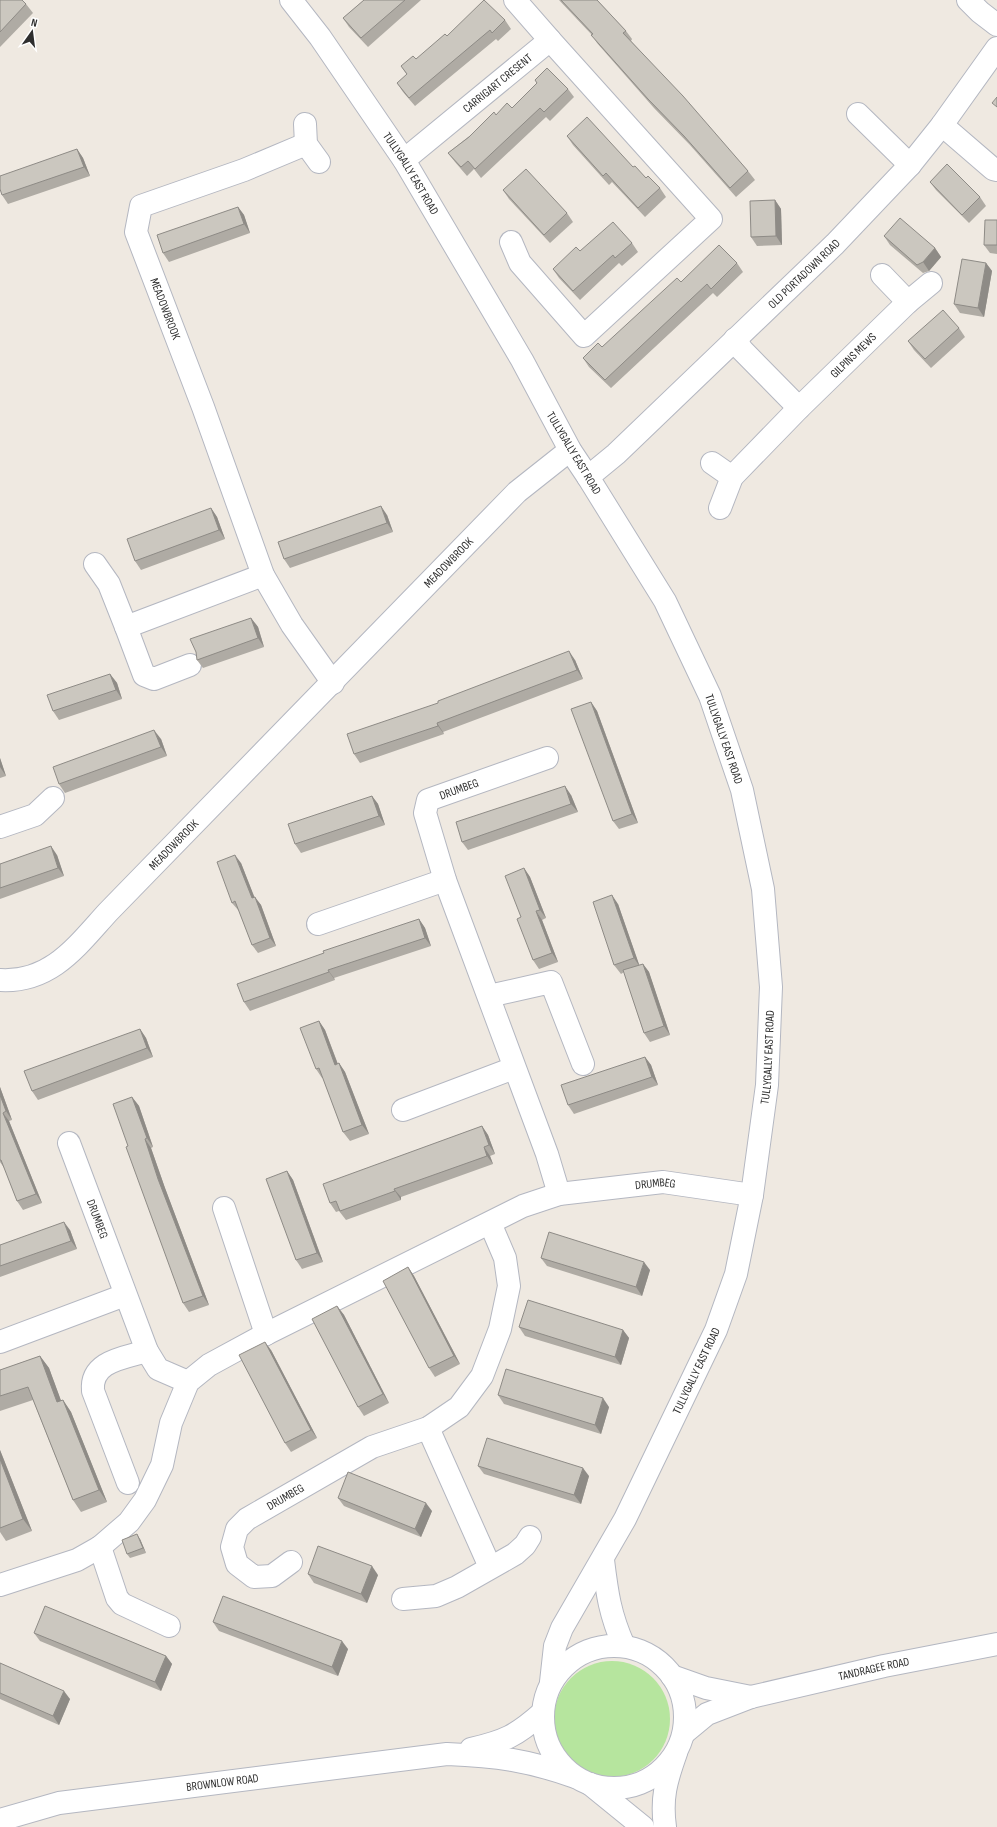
<svg xmlns="http://www.w3.org/2000/svg" width="997" height="1827" font-family="'Sofia Sans Condensed',sans-serif">
  <rect width="100%" height="100%" fill="#efe9e1"/>
  <!-- green -->
  <circle fill="#b6e59e" cx="612" cy="1719" r="58"/>
  <g fill="none" stroke-linecap="round" stroke-linejoin="round">
    <defs>
      <g id="minor">
        <path d="M968,0L980,12L997,25"/>
        <path d="M858,114L910,165"/>
        <path d="M305,124L306,144L319,162"/>
        <path d="M942,125L993,169L997,170"/>
        <path id="s1" d="M306,144L244,170L141,206L136,232L203,407L263,575L292,625L333,683"/>
        <path id="s2" d="M404,160L550,40L515,0"/>
        <path d="M511,242L520,263L584,336L711,219L550,40"/>
        <path d="M882,275L908,302"/>
        <path d="M735,339L742,350L799,408"/>
        <path d="M712,463L732,477"/>
        <path id="s3" d="M720,508L732,477L799,408L908,302L931,283"/>
        <path d="M95,564L109,584L126,627L263,575"/>
        <path d="M126,627L144,675L154,679L190,665"/>
        <path d="M547,758L428,800L425,813L445,880L547,1154L559,1194"/>
        <path d="M0,827L35,815L53,798"/>
        <path d="M318,924L445,880"/>
        <path id="s4" d="M0,980C51,983 77,946 108,912L517,492L570,450"/>
        <path d="M489,996L551,982L583,1064"/>
        <path d="M403,1110L514,1068"/>
        <path id="s5" d="M69,1143L147,1351L158,1369L188,1382"/>
        <path d="M224,1208L266,1334"/>
        <path d="M0,1342L125,1295"/>
        <path d="M428,1428L490,1567"/>
        <path d="M128,1483L93,1391C90,1361 124,1358 147,1351"/>
        <path d="M100,1547L117,1598L122,1604L169,1626"/>
        <path id="s6" d="M291,1562L272,1576L254,1577L237,1564L232,1547L237,1529L247,1519L372,1447L428,1428L459,1407L482,1376L500,1329L509,1286L505,1258L490,1223"/>
        <path id="s7" d="M0,1585L77,1560L100,1547L129,1522L145,1500L162,1465L171,1423L188,1382L209,1365L266,1334L523,1206L559,1194L663,1182L752,1195"/>
        <path d="M403,1599L436,1596L457,1587L515,1554L525,1545L530,1537"/>
      </g>
      <g id="tertiary">
        <path id="s8" d="M291,0L320,37L404,160L522,360L570,450L588,477"/>
        <path d="M672,1676L706,1688L751,1697"/>
        <path id="s9" d="M684,1733L707,1714L751,1697L884,1666L997,1644"/>
        <path d="M590,1784L643,1827"/>
        <path d="M665,1827C661,1798 666,1781 676,1753"/>
      </g>
      <g id="secondary">
        <path d="M603,1560C607,1593 610,1615 624,1646"/>
        <circle cx="614" cy="1717" r="71"/>
        <path id="s10" d="M551,1682L555,1646L562,1628L625,1519L716,1330L736,1274L752,1195L767,1085L771,987L763,889L742,790L710,696L665,601L588,477L616,454L835,244L910,165L942,125L997,48"/>
        <path d="M471,1749C505,1741 516,1736 542,1713"/>
        <path id="s11" d="M0,1820L59,1803L447,1754C496,1756 528,1760 575,1777"/>
      </g>
    </defs>
    <!-- minor casing -->
    <use href="#minor" stroke="#b4b7c1" stroke-width="24"/>
    <!-- tertiary casing -->
    <use href="#tertiary" stroke="#b4b7c1" stroke-width="24"/>
    <!-- secondary casing -->
    <use href="#secondary" stroke="#b4b7c1" stroke-width="24"/>
    <!-- minor -->
    <use href="#minor" stroke="#fff" stroke-width="22"/>
    <!-- tertiary -->
    <use href="#tertiary" stroke="#fff" stroke-width="22"/>
    <!-- secondary -->
    <use href="#secondary" stroke="#fff" stroke-width="22"/>
  </g>
  <!-- wall -->
  <g fill="#afaba4">
    <path d="M0,0L26,4L33,13L0,47Z"/>
    <path d="M364,0H421L368,47L349,27L343,18Z"/>
    <path d="M559,0H597L626,31L632,39L631,41L748,171L755,180L736,197L690,145L654,108L597,43L592,35Z"/>
    <path d="M505,20L511,29L498,41L496,39L415,106L403,92L397,83L407,75L401,66L416,59L447,36Z"/>
    <path d="M535,80L568,89L574,97L550,121L546,117L481,178L474,169L467,176L455,162L448,153L496,115L512,108L537,83Z"/>
    <path d="M567,136L633,167L646,178L660,188L666,197L645,217L612,182L609,185L573,145Z"/>
    <path d="M77,149L83,158L90,176L8,204L2,195Z"/>
    <path d="M930,182L980,197L986,206L969,223L936,190Z"/>
    <path d="M503,190L567,213L573,222L550,243L509,199Z"/>
    <path d="M775,200L781,209L782,245L757,246L751,237Z"/>
    <path d="M238,207L244,215L250,233L169,262L163,253Z"/>
    <path d="M997,220V254L990,253L984,245Z"/>
    <path d="M884,236L935,248L941,257L929,271L923,273L890,245Z"/>
    <path d="M632,243L638,252L622,266L619,263L580,300L559,278L553,269L580,251Z"/>
    <path d="M737,263L743,272L717,297L713,293L611,388L589,367L583,358L602,347L681,282Z"/>
    <path d="M986,263L992,271L984,317L960,313L954,304Z"/>
    <path d="M959,328L965,337L931,368L914,350L908,341Z"/>
    <path d="M211,508L217,517L225,539L141,570L135,561Z"/>
    <path d="M387,515L393,532L290,568L284,559Z"/>
    <path d="M251,618L258,627L264,647L203,668L197,660Z"/>
    <path d="M575,660L583,679L443,732L444,734L360,763L354,754Z"/>
    <path d="M110,674L117,683L122,699L59,720L53,711Z"/>
    <path d="M591,702L597,711L638,823L619,829L613,821Z"/>
    <path d="M161,739L167,756L65,793L59,784Z"/>
    <path d="M0,758L6,776L0,778Z"/>
    <path d="M571,795L578,812L468,850L462,842Z"/>
    <path d="M372,796L378,804L385,825L301,853L295,844Z"/>
    <path d="M57,855L64,876L0,899V864Z"/>
    <path d="M241,863L254,897L261,905L276,946L258,953L252,945L239,911L232,903Z"/>
    <path d="M524,868L530,877L546,918L542,920L558,962L539,969L533,960L521,917Z"/>
    <path d="M618,904L639,965L643,964L649,972L670,1035L650,1042L644,1033L624,972L621,974L614,965Z"/>
    <path d="M419,919L425,928L431,946L334,978L335,980L250,1011L244,1002Z"/>
    <path d="M319,1021L325,1030L338,1064L339,1063L345,1072L369,1134L350,1141L343,1132L323,1078H322L316,1069Z"/>
    <path d="M140,1029L146,1038L153,1057L38,1100L32,1091Z"/>
    <path d="M645,1057L651,1065L658,1085L574,1114L568,1105Z"/>
    <path d="M0,1087L12,1120L9,1121L42,1203L23,1210L17,1201L5,1169L0,1162Z"/>
    <path d="M132,1097L139,1106L153,1147L151,1148L165,1188L209,1305L189,1312L183,1303Z"/>
    <path d="M482,1126L488,1135L495,1154L490,1156L493,1164L401,1197V1200L346,1220L339,1211L336,1212L330,1203Z"/>
    <path d="M287,1171L293,1180L323,1262L302,1269L296,1260Z"/>
    <path d="M70,1230L77,1249L0,1277V1245Z"/>
    <path d="M541,1258L650,1270L642,1296L547,1266Z"/>
    <path d="M408,1267L414,1276L460,1364L435,1377L429,1368Z"/>
    <path d="M337,1306L344,1315L389,1403L364,1416L358,1407Z"/>
    <path d="M519,1327L623,1330L629,1338L621,1365L525,1336Z"/>
    <path d="M271,1350L317,1438L291,1452L285,1443Z"/>
    <path d="M40,1356L49,1368L61,1401L63,1400L71,1412L107,1502L81,1512L73,1500L33,1400L0,1411V1370Z"/>
    <path d="M498,1395L609,1407L601,1434L504,1404Z"/>
    <path d="M0,1450L32,1531L6,1541L0,1532Z"/>
    <path d="M478,1466L589,1476L581,1504L484,1474Z"/>
    <path d="M338,1498L432,1511L421,1537L344,1506Z"/>
    <path d="M140,1539L146,1553L130,1558L127,1554Z"/>
    <path d="M308,1574L378,1575L367,1603L314,1583Z"/>
    <path d="M213,1622L348,1649L338,1676L219,1631Z"/>
    <path d="M34,1633L166,1656L172,1664L161,1691L40,1641Z"/>
    <path d="M0,1663L70,1699L59,1725L0,1699Z"/>
  </g>
  <!-- shaded-wall -->
  <g fill="#8e8b86">
    <path d="M77,149L83,158L90,176L84,167Z"/>
    <path d="M775,200L781,209L782,245L776,236Z"/>
    <path d="M238,207L244,215L250,233L244,224Z"/>
    <path d="M935,248L941,257L929,271L923,262Z"/>
    <path d="M986,263L992,271L984,317L978,308Z"/>
    <path d="M381,506L387,515L393,532L387,523Z"/>
    <path d="M211,508L217,517L225,539L219,530Z"/>
    <path d="M251,618L258,627L264,647L258,638Z"/>
    <path d="M569,651L575,660L583,679L577,670Z"/>
    <path d="M110,674L117,683L122,699L116,690Z"/>
    <path d="M591,702L597,711L638,823L632,814Z"/>
    <path d="M437,723L443,732L444,734L438,726Z"/>
    <path d="M154,730L161,739L167,756L161,747Z"/>
    <path d="M0,758L6,776L0,767Z"/>
    <path d="M565,786L571,795L578,812L571,804Z"/>
    <path d="M372,796L378,804L385,825L379,816Z"/>
    <path d="M51,846L57,855L64,876L58,868Z"/>
    <path d="M235,855L241,863L258,906L252,898Z"/>
    <path d="M524,868L530,877L546,918L540,910Z"/>
    <path d="M612,895L618,904L640,967L634,958Z"/>
    <path d="M255,897L261,905L276,946L270,938Z"/>
    <path d="M536,911L542,920L558,962L552,953Z"/>
    <path d="M419,919L425,928L431,946L425,938Z"/>
    <path d="M643,964L649,972L670,1035L664,1026Z"/>
    <path d="M328,970L334,978L335,980L329,972Z"/>
    <path d="M319,1021L325,1030L341,1073L335,1065Z"/>
    <path d="M140,1029L146,1038L153,1057L147,1048Z"/>
    <path d="M645,1057L651,1065L658,1085L652,1077Z"/>
    <path d="M339,1063L345,1072L369,1134L362,1125Z"/>
    <path d="M0,1087L12,1120L6,1111L0,1095Z"/>
    <path d="M132,1097L139,1106L153,1147L147,1138Z"/>
    <path d="M3,1113L9,1121L42,1203L36,1194Z"/>
    <path d="M482,1126L488,1135L495,1154L489,1145Z"/>
    <path d="M145,1139L151,1148L165,1188L209,1305L203,1296L158,1179Z"/>
    <path d="M484,1147L490,1156L493,1164L487,1156Z"/>
    <path d="M287,1171L293,1180L323,1262L317,1253Z"/>
    <path d="M394,1189L401,1197V1200L395,1191Z"/>
    <path d="M64,1222L70,1230L77,1249L71,1241Z"/>
    <path d="M644,1262L650,1270L642,1296L636,1287Z"/>
    <path d="M408,1267L414,1276L460,1364L454,1356Z"/>
    <path d="M337,1306L344,1315L389,1403L383,1394Z"/>
    <path d="M623,1330L629,1338L621,1365L615,1357Z"/>
    <path d="M265,1342L271,1350L317,1438L311,1430Z"/>
    <path d="M40,1356L49,1368L66,1414L57,1402Z"/>
    <path d="M603,1398L609,1407L601,1434L595,1425Z"/>
    <path d="M63,1400L71,1412L107,1502L99,1490Z"/>
    <path d="M0,1450L32,1531L23,1519L0,1459Z"/>
    <path d="M583,1468L589,1476L581,1504L574,1495Z"/>
    <path d="M426,1503L432,1511L421,1537L415,1529Z"/>
    <path d="M137,1534L140,1539L146,1553L143,1548Z"/>
    <path d="M372,1566L378,1575L367,1603L361,1594Z"/>
    <path d="M342,1641L348,1649L338,1676L332,1667Z"/>
    <path d="M166,1656L172,1664L161,1691L155,1682Z"/>
    <path d="M64,1691L70,1699L59,1725L53,1716Z"/>
  </g>
  <!-- building -->
  <g fill="#cbc7bf" stroke="#8e8b86">
    <path d="M0,0H22L26,4L0,32Z"/>
    <path d="M364,0H405L361,38L343,18Z"/>
    <path d="M484,0L505,20L492,33L490,30L409,98L397,83L407,74L401,66L413,56L416,59L445,34L447,36Z"/>
    <path d="M561,0H597L626,31L623,33L683,96L748,171L730,188L684,136L648,99L591,35L593,34Z"/>
    <path d="M547,68L568,89L544,112L540,108L475,169L468,161L461,167L448,153L469,137L494,112L496,115L507,103L512,108L537,83L535,80Z"/>
    <path d="M997,97V107L992,103Z"/>
    <path d="M587,117L633,167L635,166L646,178L648,176L660,188L638,208L606,173L603,176L567,136Z"/>
    <path d="M77,149L84,167L2,195L0,189V176Z"/>
    <path d="M947,164L980,197L962,215L930,182Z"/>
    <path d="M526,169L567,213L544,235L503,190Z"/>
    <path d="M775,200L776,236L751,237L750,201Z"/>
    <path d="M238,207L244,224L163,253L157,235Z"/>
    <path d="M900,218L935,248L923,262L917,265L884,236Z"/>
    <path d="M985,220H997V245H984Z"/>
    <path d="M613,222L632,243L615,258L613,255L573,291L553,269L576,247L580,251Z"/>
    <path d="M719,245L737,263L711,289L707,284L605,380L583,358L598,343L602,347L677,278L681,282Z"/>
    <path d="M962,259L986,263L978,308L954,304Z"/>
    <path d="M943,310L959,328L925,359L908,341Z"/>
    <path d="M381,506L387,523L284,559L278,542Z"/>
    <path d="M211,508L219,530L135,561L127,539Z"/>
    <path d="M251,618L258,638L197,660L196,652L190,639Z"/>
    <path d="M569,651L577,670L437,723L438,726L354,754L347,734L438,703V701Z"/>
    <path d="M110,674L116,690L53,711L47,695Z"/>
    <path d="M591,702L632,814L613,821L571,709Z"/>
    <path d="M154,730L161,747L59,784L53,767Z"/>
    <path d="M565,786L571,804L462,842L456,822Z"/>
    <path d="M372,796L379,816L295,844L288,824Z"/>
    <path d="M51,846L58,868L0,888V864Z"/>
    <path d="M235,855L252,898L255,897L270,938L252,945L235,901L232,903L217,862Z"/>
    <path d="M524,868L540,910L536,911L552,953L533,960L517,919L521,917L505,876Z"/>
    <path d="M612,895L634,958L614,965L593,902Z"/>
    <path d="M419,919L425,938L328,970L329,972L244,1002L237,984L324,953L323,951Z"/>
    <path d="M643,964L664,1026L644,1033L623,970Z"/>
    <path d="M319,1021L335,1065L339,1063L362,1125L343,1132L319,1068L316,1069L300,1028Z"/>
    <path d="M140,1029L147,1048L32,1091L24,1071Z"/>
    <path d="M645,1057L652,1077L568,1105L561,1085Z"/>
    <path d="M0,1095L6,1111L3,1113L36,1194L17,1201L1,1160H0Z"/>
    <path d="M132,1097L147,1138L145,1139L158,1179L203,1296L183,1303L126,1147L128,1146L113,1104Z"/>
    <path d="M482,1126L489,1145L484,1147L487,1156L394,1189L395,1191L340,1211L336,1201L330,1203L323,1184Z"/>
    <path d="M287,1171L317,1253L296,1260L266,1179Z"/>
    <path d="M64,1222L71,1241L0,1266V1245Z"/>
    <path d="M549,1232L644,1262L636,1287L541,1258Z"/>
    <path d="M408,1267L454,1356L429,1368L383,1281Z"/>
    <path d="M528,1300L623,1330L615,1357L519,1327Z"/>
    <path d="M337,1306L383,1394L358,1407L312,1319Z"/>
    <path d="M265,1342L311,1430L285,1443L239,1355Z"/>
    <path d="M40,1356L57,1402L63,1400L99,1490L73,1500L28,1387L0,1396V1370Z"/>
    <path d="M506,1369L603,1398L595,1425L498,1395Z"/>
    <path d="M487,1438L583,1468L574,1495L478,1466Z"/>
    <path d="M0,1459L23,1519L0,1528Z"/>
    <path d="M348,1472L426,1503L415,1529L338,1498Z"/>
    <path d="M137,1534L143,1548L127,1554L122,1540Z"/>
    <path d="M318,1546L372,1566L361,1594L308,1574Z"/>
    <path d="M223,1596L342,1641L332,1667L213,1622Z"/>
    <path d="M45,1606L166,1656L155,1682L34,1633Z"/>
    <path d="M0,1663L64,1691L53,1716L0,1693Z"/>
  </g>
  <g text-anchor="middle" stroke-width="3.5" stroke-linejoin="round" paint-order="stroke">
    <!-- street labels -->
    <g font-size="12" fill="#2e2e2e" stroke="#fff">
      <text dy="4" stroke="none"><textPath href="#s2" startOffset="121">CARRIGART CRESENT</textPath></text>
      <text dy="4" stroke="none"><textPath href="#s8" startOffset="211">TULLYGALLY EAST ROAD</textPath></text>
      <text dy="4" stroke="none"><textPath href="#s10" startOffset="1587">OLD PORTADOWN ROAD</textPath></text>
      <text dy="4" stroke="none"><textPath href="#s1" startOffset="285">MEADOWBROOK</textPath></text>
      <text dy="4" stroke="none"><textPath href="#s3" startOffset="205">GILPINS MEWS</textPath></text>
      <text transform="translate(574 453) rotate(59)" y="4">TULLYGALLY EAST ROAD</text>
      <text dy="4" stroke="none"><textPath href="#s4" startOffset="621">MEADOWBROOK</textPath></text>
      <text transform="translate(724 739) rotate(71)" y="4">TULLYGALLY EAST ROAD</text>
      <text transform="translate(459 789) rotate(-20)" y="4">DRUMBEG</text>
      <text dy="4" stroke="none"><textPath href="#s4" startOffset="227">MEADOWBROOK</textPath></text>
      <text dy="4" stroke="none"><textPath href="#s10" startOffset="670">TULLYGALLY EAST ROAD</textPath></text>
      <text dy="4" stroke="none"><textPath href="#s7" startOffset="813">DRUMBEG</textPath></text>
      <text dy="4" stroke="none"><textPath href="#s5" startOffset="81">DRUMBEG</textPath></text>
      <text dy="4" stroke="none"><textPath href="#s10" startOffset="346">TULLYGALLY EAST ROAD</textPath></text>
      <text dy="4" stroke="none"><textPath href="#s6" startOffset="158">DRUMBEG</textPath></text>
      <text dy="4" stroke="none"><textPath href="#s9" startOffset="203">TANDRAGEE ROAD</textPath></text>
      <text dy="4" stroke="none"><textPath href="#s11" startOffset="226">BROWNLOW ROAD</textPath></text>
    </g>
  </g>
  <!-- north arrow -->
  <g transform="translate(32 32) rotate(14)" stroke="#ffffff" stroke-width="3" paint-order="stroke">
  <path d="M0-3L7 15L0 10L-7 15Z" fill="#2e2e2e"/>
  <text y="-6" font-size="11" font-weight="bold" text-anchor="middle" fill="#2e2e2e">N</text>
  </g>
</svg>
